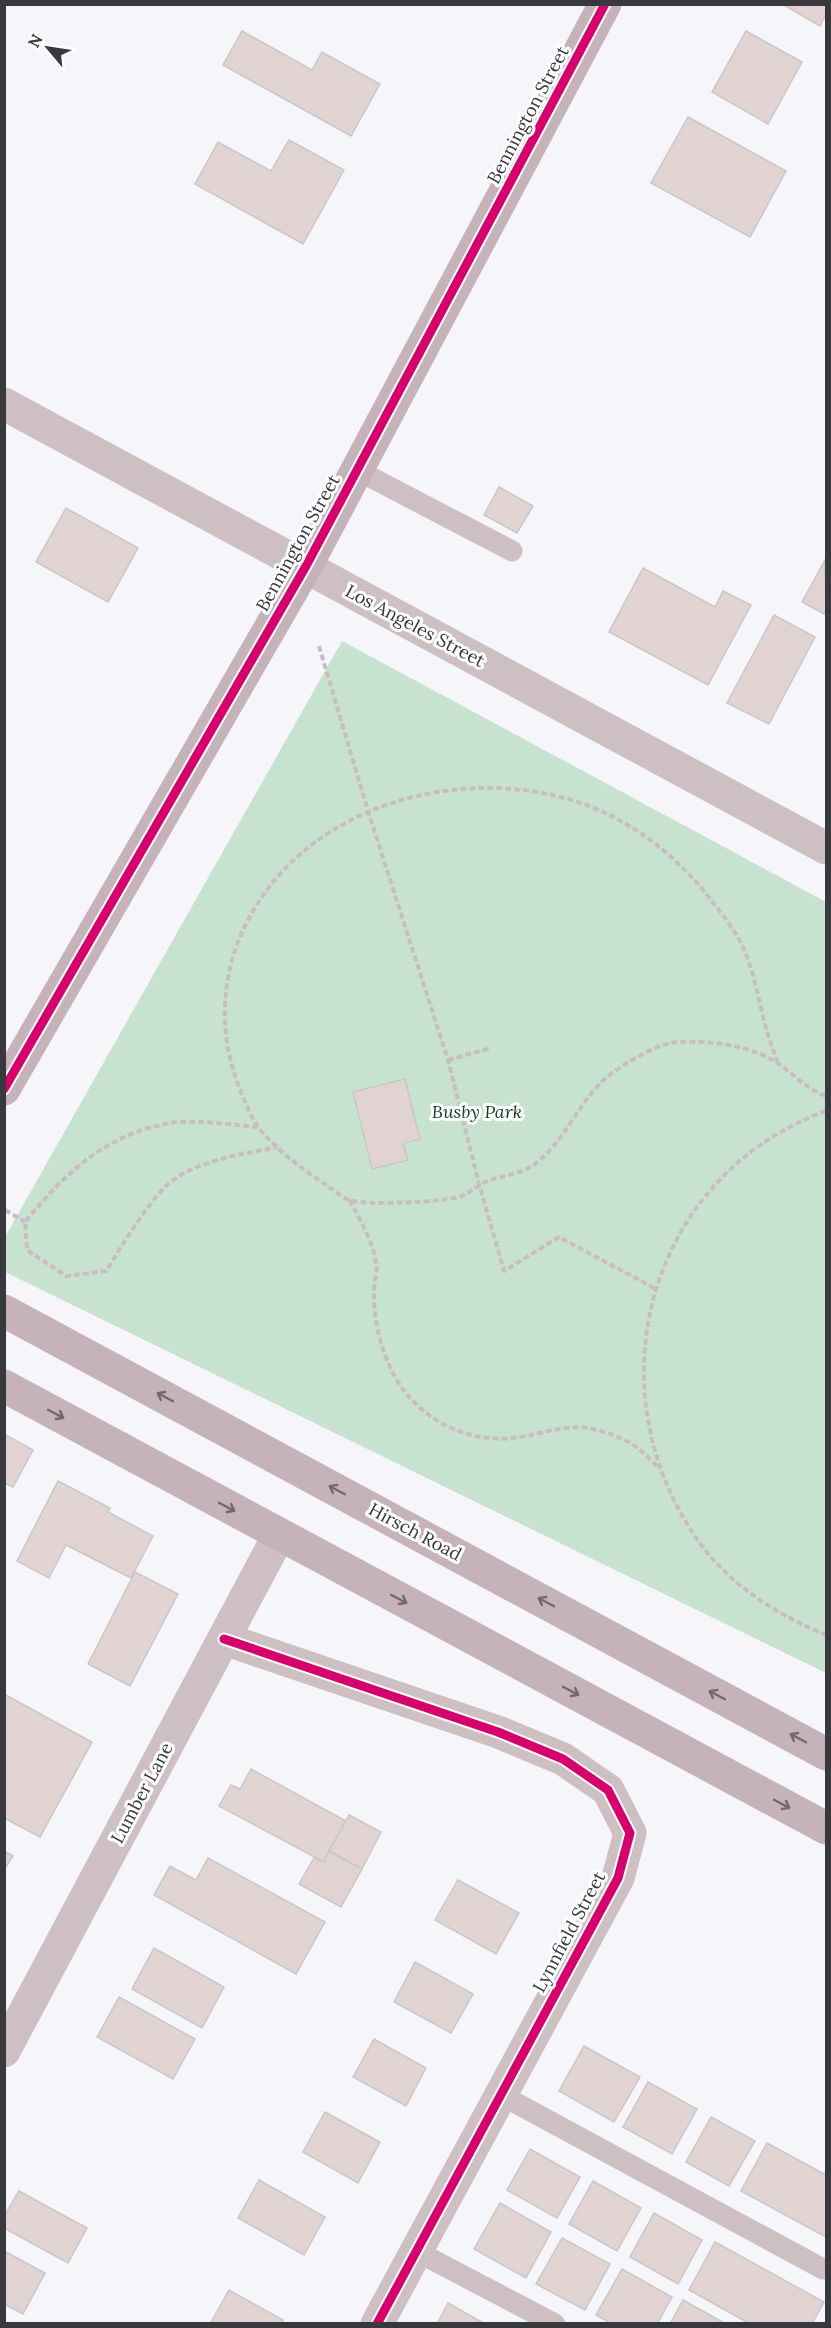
<svg xmlns="http://www.w3.org/2000/svg" width="831" height="2328" font-family="Lora,serif">
  <rect width="100%" height="100%" fill="#f5f5fa"/>
  <!-- green -->
  <path fill="#c8e2d0" d="M342,641L826,902V1673L5,1272V1237Z"/>
  <!-- building -->
  <g fill="#e1d3d2" stroke="#cac7c8" stroke-width="1.5">
    <path d="M782,4H826V14L820,26Z"/>
    <path d="M242,31L312,70L322,52L380,84L351,136L223,65Z"/>
    <path d="M746,31L802,62L768,124L712,92Z"/>
    <path d="M688,117L786,171L750,237L651,183Z"/>
    <path d="M289,140L344,170L303,244L195,184L218,142L271,171Z"/>
    <path d="M499,487L533,506L517,533L484,515Z"/>
    <path d="M66,508L138,548L108,602L36,562Z"/>
    <path d="M825,560L826,610L824,614L802,602Z"/>
    <path d="M643,568L715,607L723,591L751,605L708,685L609,632Z"/>
    <path d="M774,615L815,637L769,724L727,703Z"/>
    <path d="M405,1079L420,1139L403,1143L408,1160L372,1169L353,1092Z"/>
    <path d="M4,1434L33,1450L13,1487L4,1483Z"/>
    <path d="M58,1481L110,1508L108,1512L153,1536L131,1578L66,1545L49,1578L17,1561Z"/>
    <path d="M135,1572L178,1594L130,1686L88,1664Z"/>
    <path d="M4,1694L92,1742L40,1837L4,1818Z"/>
    <path d="M251,1769L346,1821L324,1862L219,1806L231,1785L240,1789Z"/>
    <path d="M349,1815L381,1832L362,1869L329,1851Z"/>
    <path d="M4,1851L13,1856L4,1870Z"/>
    <path d="M329,1851L362,1869L341,1907L299,1884L314,1858L324,1862Z"/>
    <path d="M208,1858L325,1922L296,1974L154,1895L170,1866L196,1880Z"/>
    <path d="M458,1880L519,1913L496,1954L435,1920Z"/>
    <path d="M154,1948L224,1987L202,2028L132,1989Z"/>
    <path d="M415,1962L473,1994L451,2033L394,2002Z"/>
    <path d="M119,1997L195,2039L173,2079L97,2037Z"/>
    <path d="M374,2039L426,2068L406,2106L353,2077Z"/>
    <path d="M584,2046L640,2077L614,2122L559,2091Z"/>
    <path d="M648,2082L697,2109L672,2154L623,2127Z"/>
    <path d="M325,2112L380,2142L358,2183L303,2152Z"/>
    <path d="M711,2117L755,2141L729,2186L686,2162Z"/>
    <path d="M767,2143L826,2175V2237L741,2191Z"/>
    <path d="M530,2149L580,2177L557,2218L507,2190Z"/>
    <path d="M259,2180L325,2217L304,2255L238,2218Z"/>
    <path d="M593,2181L641,2208L617,2251L569,2224Z"/>
    <path d="M19,2191L87,2228L68,2263L4,2228V2216Z"/>
    <path d="M500,2203L551,2232L526,2278L474,2249Z"/>
    <path d="M654,2213L702,2240L678,2284L630,2257Z"/>
    <path d="M562,2238L610,2264L585,2310L536,2284Z"/>
    <path d="M715,2242L824,2302L812,2324H750L689,2290Z"/>
    <path d="M4,2251L45,2273L23,2314L4,2304Z"/>
    <path d="M622,2269L672,2297L657,2324H612L596,2315Z"/>
    <path d="M229,2290L283,2320L281,2324H210Z"/>
    <path d="M683,2300L726,2324H670Z"/>
    <path d="M448,2303L485,2324H437Z"/>
  </g>
  <g fill="none" stroke-linecap="round" stroke-linejoin="round">
    <!-- path -->
    <g stroke="#c8bec2" stroke-width="4" stroke-dasharray="6 3" stroke-linecap="butt">
      <path d="M319,646L368,811L448,1060L479,1184L504,1271L559,1237L656,1289"/>
      <path d="M448,1060L491,1048"/>
      <path d="M778,1063C773,1050 768,1037 765,1024C758,998 754,972 743,947C735,930 722,914 711,900C675,853 625,815 568,799C444,764 292,813 240,937C220,985 220,1039 239,1087C244,1099 249,1113 256,1124C272,1147 305,1171 329,1187C335,1191 343,1198 349,1200C365,1206 446,1202 462,1196C472,1191 479,1184 490,1180C504,1176 523,1173 535,1164C562,1143 574,1113 596,1088C606,1076 620,1067 634,1059C648,1051 663,1043 679,1042C712,1041 753,1045 780,1065C796,1076 808,1090 826,1096"/>
      <path d="M826,1111C649,1175 591,1387 697,1539C729,1585 776,1614 826,1635"/>
      <path d="M258,1127C233,1125 194,1119 170,1123C105,1135 66,1172 25,1222L27,1250L66,1276L106,1271C122,1246 152,1194 176,1178C205,1159 243,1154 277,1147"/>
      <path d="M350,1200C360,1220 373,1241 376,1263C378,1272 374,1281 374,1290C373,1320 381,1351 395,1377C418,1418 465,1443 513,1438C541,1435 565,1423 593,1429C610,1433 626,1439 639,1449C646,1454 652,1462 659,1468"/>
      <path d="M5,1210L25,1222"/>
    </g>
    <!-- lane -->
    <g stroke="#cebfc3" stroke-width="21">
      <path d="M357,470L512,551"/>
      <path d="M501,2095L823,2269"/>
      <path d="M416,2251L555,2324"/>
    </g>
    <!-- street -->
    <g stroke="#cebfc3" stroke-width="33">
      <path d="M4,404L826,848"/>
      <path d="M224,1639L498,1732L563,1759L608,1790L630,1833L618,1878L377,2324"/>
      <path d="M4,2051L279,1535"/>
    </g>
    <!-- secondary -->
    <g stroke="#c5b3b9" stroke-width="33">
      <path d="M4,1089L306,566L605,4"/>
      <path d="M4,1311L826,1754"/>
      <path d="M4,1386L826,1828"/>
    </g>
    <defs>
      <g id="cycleway">
        <path d="M4,1089L306,566L605,4"/>
        <path d="M224,1639L498,1732L563,1759L608,1790L630,1833L618,1878L377,2324"/>
      </g>
    </defs>
    <!-- cycleway casing -->
    <use href="#cycleway" stroke="#fff" stroke-width="13"/>
    <!-- cycleway -->
    <use href="#cycleway" stroke="#d6006c" stroke-width="9"/>
  </g>
  <!-- one-way arrows -->
  <defs><path id="oneway-shaft" d="M-6 0H5M1.5-3L5.5 0L1.5 3" fill="none" stroke-width="1.6" stroke-linecap="round" stroke-linejoin="round" transform="scale(1.5)"/></defs>
  <g stroke="#706a6f">
    <use href="#oneway-shaft" transform="translate(165 1397) rotate(-152)"/>
    <use href="#oneway-shaft" transform="translate(56 1414) rotate(28)"/>
    <use href="#oneway-shaft" transform="translate(337 1490) rotate(-152)"/>
    <use href="#oneway-shaft" transform="translate(227 1507) rotate(28)"/>
    <use href="#oneway-shaft" transform="translate(399 1599) rotate(28)"/>
    <use href="#oneway-shaft" transform="translate(546 1602) rotate(-152)"/>
    <use href="#oneway-shaft" transform="translate(571 1691) rotate(28)"/>
    <use href="#oneway-shaft" transform="translate(717 1695) rotate(-152)"/>
    <use href="#oneway-shaft" transform="translate(798 1738) rotate(-152)"/>
    <use href="#oneway-shaft" transform="translate(782 1804) rotate(28)"/>
  </g>
  <g text-anchor="middle" stroke-width="6" stroke-linejoin="round" paint-order="stroke">
    <!-- street labels -->
    <g font-size="18" fill="#38393d" stroke="#fff">
      <text transform="translate(528 115) rotate(-62)" y="6">Bennington Street</text>
      <text transform="translate(298 543) rotate(-61)" y="6">Bennington Street</text>
      <text transform="translate(415 626) rotate(28)" y="6">Los Angeles Street</text>
      <text transform="translate(415 1532) rotate(28)" y="6">Hirsch Road</text>
      <text transform="translate(142 1793) rotate(-62)" y="6">Lumber Lane</text>
      <text transform="translate(569 1932) rotate(-62)" y="6">Lynnfield Street</text>
    </g>
    <!-- park labels -->
    <g font-size="18" font-style="italic" fill="#0e3d20" stroke="#fff">
      <text x="477" y="1118">Busby Park</text>
    </g>
  </g>
  <!-- border -->
  <rect width="831" height="2328" fill="none" stroke="#38393d" stroke-width="12"/>
  <!-- north arrow -->
  <g transform="translate(48 48) rotate(299)" stroke="#ffffff" stroke-width="4.5" paint-order="stroke">
  <path d="M0-4.5L10 22L0 15L-10 22Z" fill="#38393d"/>
  <text y="-9" font-size="16" font-weight="bold" text-anchor="middle" fill="#38393d">N</text>
  </g>
</svg>
